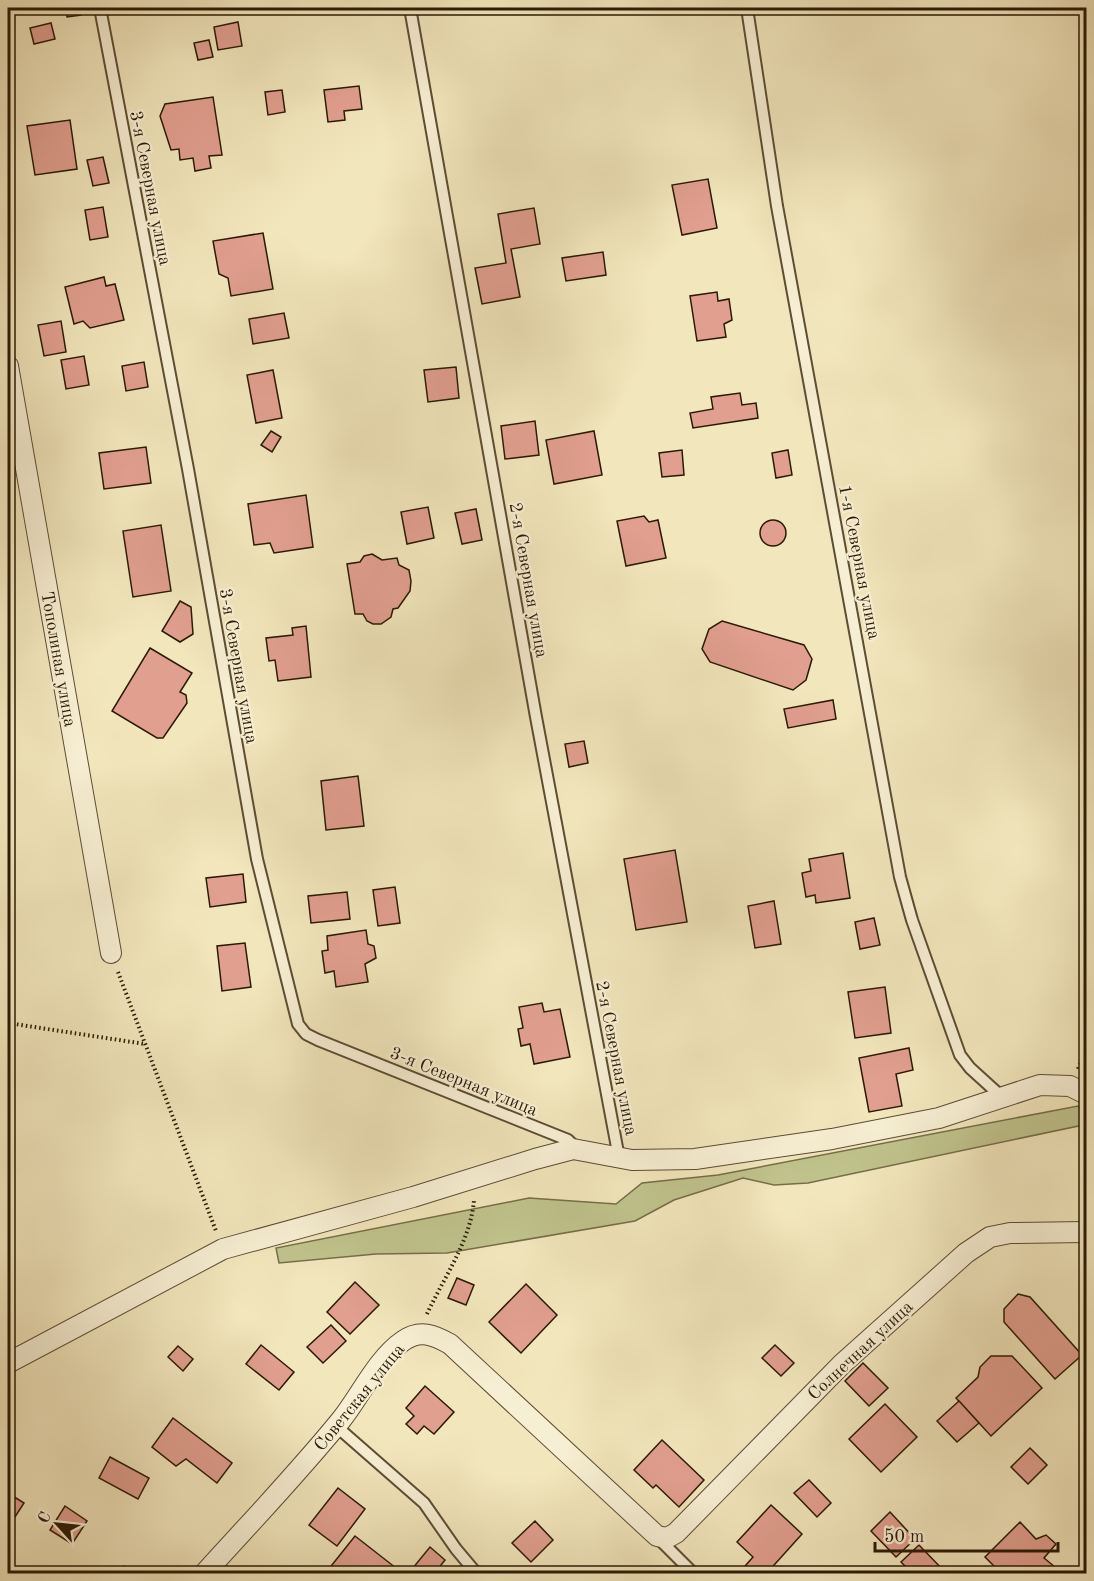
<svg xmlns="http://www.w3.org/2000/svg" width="1094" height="1581" font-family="'Old Standard TT',serif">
  <rect width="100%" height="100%" fill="#f2e6bc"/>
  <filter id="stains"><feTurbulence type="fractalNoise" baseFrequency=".00333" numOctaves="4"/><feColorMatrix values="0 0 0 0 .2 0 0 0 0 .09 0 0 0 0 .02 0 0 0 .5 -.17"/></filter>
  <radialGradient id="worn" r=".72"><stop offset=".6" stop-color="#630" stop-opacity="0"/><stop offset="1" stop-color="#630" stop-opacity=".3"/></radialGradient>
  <!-- green -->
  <path fill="#c0c38c" stroke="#756e48" stroke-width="1.5" d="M1078,1106L1085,1117L1083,1125L808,1183L774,1185L743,1178L674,1200L635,1221L447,1253L376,1254L279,1263L276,1248L529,1198L616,1204L642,1183L718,1175Z"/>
  <!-- building -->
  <g fill="#e19f8f" stroke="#2a1a05" stroke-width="1.5">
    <path d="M48,8H80L81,15L67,17L66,9L48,11Z"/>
    <path d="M238,22L242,46L218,50L214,27Z"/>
    <path d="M51,23L55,39L34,44L30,28Z"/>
    <path d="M209,40L213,57L198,60L194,43Z"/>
    <path d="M359,86L362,109L344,111L345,120L328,122L324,90Z"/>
    <path d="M282,90L285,112L268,115L265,92Z"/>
    <path d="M213,97L222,155L209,156L211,168L195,171L193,158L180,160L179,149L171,150L160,116L165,104Z"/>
    <path d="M70,120L77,169L35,175L27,126Z"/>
    <path d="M103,157L109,183L93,186L87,160Z"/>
    <path d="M708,179L717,228L682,235L672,185Z"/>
    <path d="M103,207L108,237L90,240L85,210Z"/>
    <path d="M534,208L540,244L511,249L520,297L482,304L475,268L506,263L498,214Z"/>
    <path d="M263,233L273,289L231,296L228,278L219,274L213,241Z"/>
    <path d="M603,252L606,275L566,281L562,258Z"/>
    <path d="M104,277L106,286L115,284L124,320L90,328L83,321L74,324L65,287Z"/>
    <path d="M717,292L718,301L729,299L732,320L724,324L726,337L697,341L690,296Z"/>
    <path d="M284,313L289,338L253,344L249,319Z"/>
    <path d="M61,321L66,352L44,356L38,325Z"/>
    <path d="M84,356L89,385L66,389L61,360Z"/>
    <path d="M144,362L148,387L126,391L122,366Z"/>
    <path d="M456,367L459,398L428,402L424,370Z"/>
    <path d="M273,370L282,418L256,423L247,375Z"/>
    <path d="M740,393L742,405L756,403L758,418L693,428L690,413L713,409L711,397Z"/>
    <path d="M535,421L539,455L505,459L501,426Z"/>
    <path d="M271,431L281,437L272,452L261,445Z"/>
    <path d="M594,431L602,475L554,484L546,440Z"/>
    <path d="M146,447L151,483L104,489L99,453Z"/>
    <path d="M682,450L684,475L662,477L659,453Z"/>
    <path d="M788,450L792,475L776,478L772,453Z"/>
    <path d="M306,495L313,547L274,553L270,543L254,545L248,504Z"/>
    <path d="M428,507L434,538L407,544L401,512Z"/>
    <path d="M476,509L482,540L462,544L455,513Z"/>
    <path d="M644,516L649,522L658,520L666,558L626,566L617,521Z"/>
    <circle cx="773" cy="533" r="13"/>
    <path d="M161,525L171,591L133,597L123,531Z"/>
    <path d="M372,554L382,560L397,558L399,565L409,570L411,581L410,591L398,608L393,609L391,617L381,624H373L367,621L363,614H355L347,564L360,562L364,556Z"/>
    <path d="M180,601L191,607L193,634L180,642L162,631Z"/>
    <path d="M722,621L804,645L812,659L806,680L793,690L710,662L702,649L709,629Z"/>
    <path d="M306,626L311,677L278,681L275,660L269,661L266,638L293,635L292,628Z"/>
    <path d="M150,648L192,673L180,692L186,695L187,703L163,738H157L112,711Z"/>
    <path d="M833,700L836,719L788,728L784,709Z"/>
    <path d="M584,741L588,763L569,767L565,744Z"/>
    <path d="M358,776L364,826L326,830L321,781Z"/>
    <path d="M675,850L687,922L636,930L624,859Z"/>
    <path d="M843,853L850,898L816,903L815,895L806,897L802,873L811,871L809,859Z"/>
    <path d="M243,874L246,902L210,907L206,878Z"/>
    <path d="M395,887L400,923L378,926L373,890Z"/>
    <path d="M347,892L350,919L311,923L308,896Z"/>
    <path d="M774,901L781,944L755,948L748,906Z"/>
    <path d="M874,918L880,945L860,949L855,922Z"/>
    <path d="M366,930L368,944L374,946L376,958L365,964L368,982L336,987L334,971L325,973L322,951L328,950L327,936Z"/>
    <path d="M245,943L251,987L222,991L217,946Z"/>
    <path d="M885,987L891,1033L855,1038L848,992Z"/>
    <path d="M542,1003L544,1012L560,1009L570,1057L534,1064L530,1044L521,1046L518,1029L523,1028L519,1007Z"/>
    <path d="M909,1048L913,1070L896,1074L902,1106L869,1112L859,1058Z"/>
    <path d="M457,1278L474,1285L466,1305L448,1298Z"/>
    <path d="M355,1282L379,1305L350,1334L327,1312Z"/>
    <path d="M526,1284L557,1315L521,1353L489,1322Z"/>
    <path d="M1018,1294L1030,1297L1082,1355L1055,1379L1004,1322V1309Z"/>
    <path d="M331,1325L346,1341L323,1363L307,1347Z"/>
    <path d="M261,1345L294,1372L279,1390L246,1364Z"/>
    <path d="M775,1345L794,1363L781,1376L762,1358Z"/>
    <path d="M178,1346L193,1359L183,1371L168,1357Z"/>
    <path d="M991,1356H1012L1042,1388L991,1436L956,1398L978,1377L980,1367Z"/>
    <path d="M863,1363L888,1388L869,1406L845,1381Z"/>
    <path d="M425,1386L454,1412L434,1434L424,1426L417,1434L406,1424L414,1416L406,1408Z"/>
    <path d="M959,1401L979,1423L957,1442L937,1421Z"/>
    <path d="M885,1404L917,1437L881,1472L849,1439Z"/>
    <path d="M173,1418L232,1463L217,1483L186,1459L176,1466L152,1447Z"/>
    <path d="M662,1440L704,1480L679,1507L656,1485L653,1488L634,1470Z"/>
    <path d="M1030,1448L1047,1465L1028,1484L1011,1467Z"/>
    <path d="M110,1457L149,1478L138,1499L99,1478Z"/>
    <path d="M809,1480L831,1503L817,1517L794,1493Z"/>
    <path d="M338,1488L365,1509L337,1546L309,1525Z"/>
    <path d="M8,1493L24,1503L13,1520L8,1517Z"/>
    <path d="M771,1505L802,1534L766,1574H738L753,1557L737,1542Z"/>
    <path d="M65,1506L87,1521L72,1544L50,1530Z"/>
    <path d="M890,1512L915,1539L896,1557L871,1531Z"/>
    <path d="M535,1521L553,1540L531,1562L512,1543Z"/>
    <path d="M1020,1522L1036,1539L1046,1535L1056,1544L1044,1558L1055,1567L1049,1574H997L996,1568L985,1557Z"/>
    <path d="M355,1536L396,1568L391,1574H333L328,1570Z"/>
    <path d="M919,1545L947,1574H913L901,1562Z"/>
    <path d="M430,1547L445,1560L434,1574H408Z"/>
    <path d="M124,1566L133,1574H117Z"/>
  </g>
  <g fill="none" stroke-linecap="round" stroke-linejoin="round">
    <defs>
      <g id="service">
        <path d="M100,8L188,469L257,859L298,1024L306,1034L318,1040L568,1140L578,1150"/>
        <path d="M410,8L536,717L619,1158"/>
        <path d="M747,8L777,206L900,877L912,920L960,1055L970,1068L1003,1098"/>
        <path d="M336,1426L424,1503L456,1549L477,1574"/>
        <path d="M658,1538L694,1574"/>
      </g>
      <g id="minor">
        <path d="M8,366L111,953"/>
        <path d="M8,1363L223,1249L413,1197L535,1159L573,1149L632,1160L695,1159L832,1139L939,1118L1040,1085L1070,1086L1086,1094"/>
        <path d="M204,1574C250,1523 298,1473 341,1420C361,1395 377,1359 403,1341C420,1329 434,1335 450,1344L657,1536L667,1538L676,1533L842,1364L966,1253L990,1237L1010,1233L1086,1232"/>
      </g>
    </defs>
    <!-- service casing -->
    <use href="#service" stroke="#5c4d33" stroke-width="14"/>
    <!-- minor casing -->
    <use href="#minor" stroke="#5c4d33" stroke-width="22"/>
    <!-- path -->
    <g stroke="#2a1a05" stroke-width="4" stroke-dasharray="1.5 3" stroke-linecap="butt">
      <path d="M118,972L216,1231"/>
      <path d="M8,1023L145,1044"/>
      <path d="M1078,1069L1086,1049"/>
      <path d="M427,1314C444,1277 471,1240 474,1200"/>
    </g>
    <!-- service -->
    <use href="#service" stroke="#f7efd3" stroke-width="10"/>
    <!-- minor -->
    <use href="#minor" stroke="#f7efd3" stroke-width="20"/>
  </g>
  <g text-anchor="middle" stroke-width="4.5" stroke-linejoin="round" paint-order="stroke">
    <!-- street labels -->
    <g font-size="18" fill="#2a1a05" stroke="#f7efd3">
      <text transform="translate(151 188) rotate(79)" y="6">3-я Северная улица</text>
      <text transform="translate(860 562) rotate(79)" y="6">1-я Северная улица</text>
      <text transform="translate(529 580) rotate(80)" y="6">2-я Северная улица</text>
      <text transform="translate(59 659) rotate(80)" y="6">Тополиная улица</text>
      <text transform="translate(239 666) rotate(80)" y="6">3-я Северная улица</text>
      <text transform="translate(617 1058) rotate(79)" y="6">2-я Северная улица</text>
      <text transform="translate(464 1081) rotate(22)" y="6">3-я Северная улица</text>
      <text transform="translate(860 1350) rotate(-43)" y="6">Солнечная улица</text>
      <text transform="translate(359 1397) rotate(-51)" y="6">Советская улица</text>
    </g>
  </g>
  <!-- margin -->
  <rect width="1094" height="1581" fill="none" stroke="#f2e6bc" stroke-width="30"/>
  <rect x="9" y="9" width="1076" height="1563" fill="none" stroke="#2a1a05" stroke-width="3"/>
  <rect x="15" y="15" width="1064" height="1551" fill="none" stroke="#2a1a05" stroke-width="1.5"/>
  <!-- north arrow -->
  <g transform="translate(57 1524) rotate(297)" stroke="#f7efd3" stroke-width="4.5" paint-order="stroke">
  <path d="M0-4.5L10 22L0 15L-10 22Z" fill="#2a1a05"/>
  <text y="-9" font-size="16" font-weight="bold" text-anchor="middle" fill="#2a1a05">С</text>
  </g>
  <!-- scale -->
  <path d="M875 1542v9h183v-9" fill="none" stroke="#2a1a05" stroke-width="3"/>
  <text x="884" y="1542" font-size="18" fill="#2a1a05" stroke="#f7efd3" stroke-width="4.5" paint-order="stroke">50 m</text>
  <rect width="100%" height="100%" filter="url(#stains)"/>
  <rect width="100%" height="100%" fill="url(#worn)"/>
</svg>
